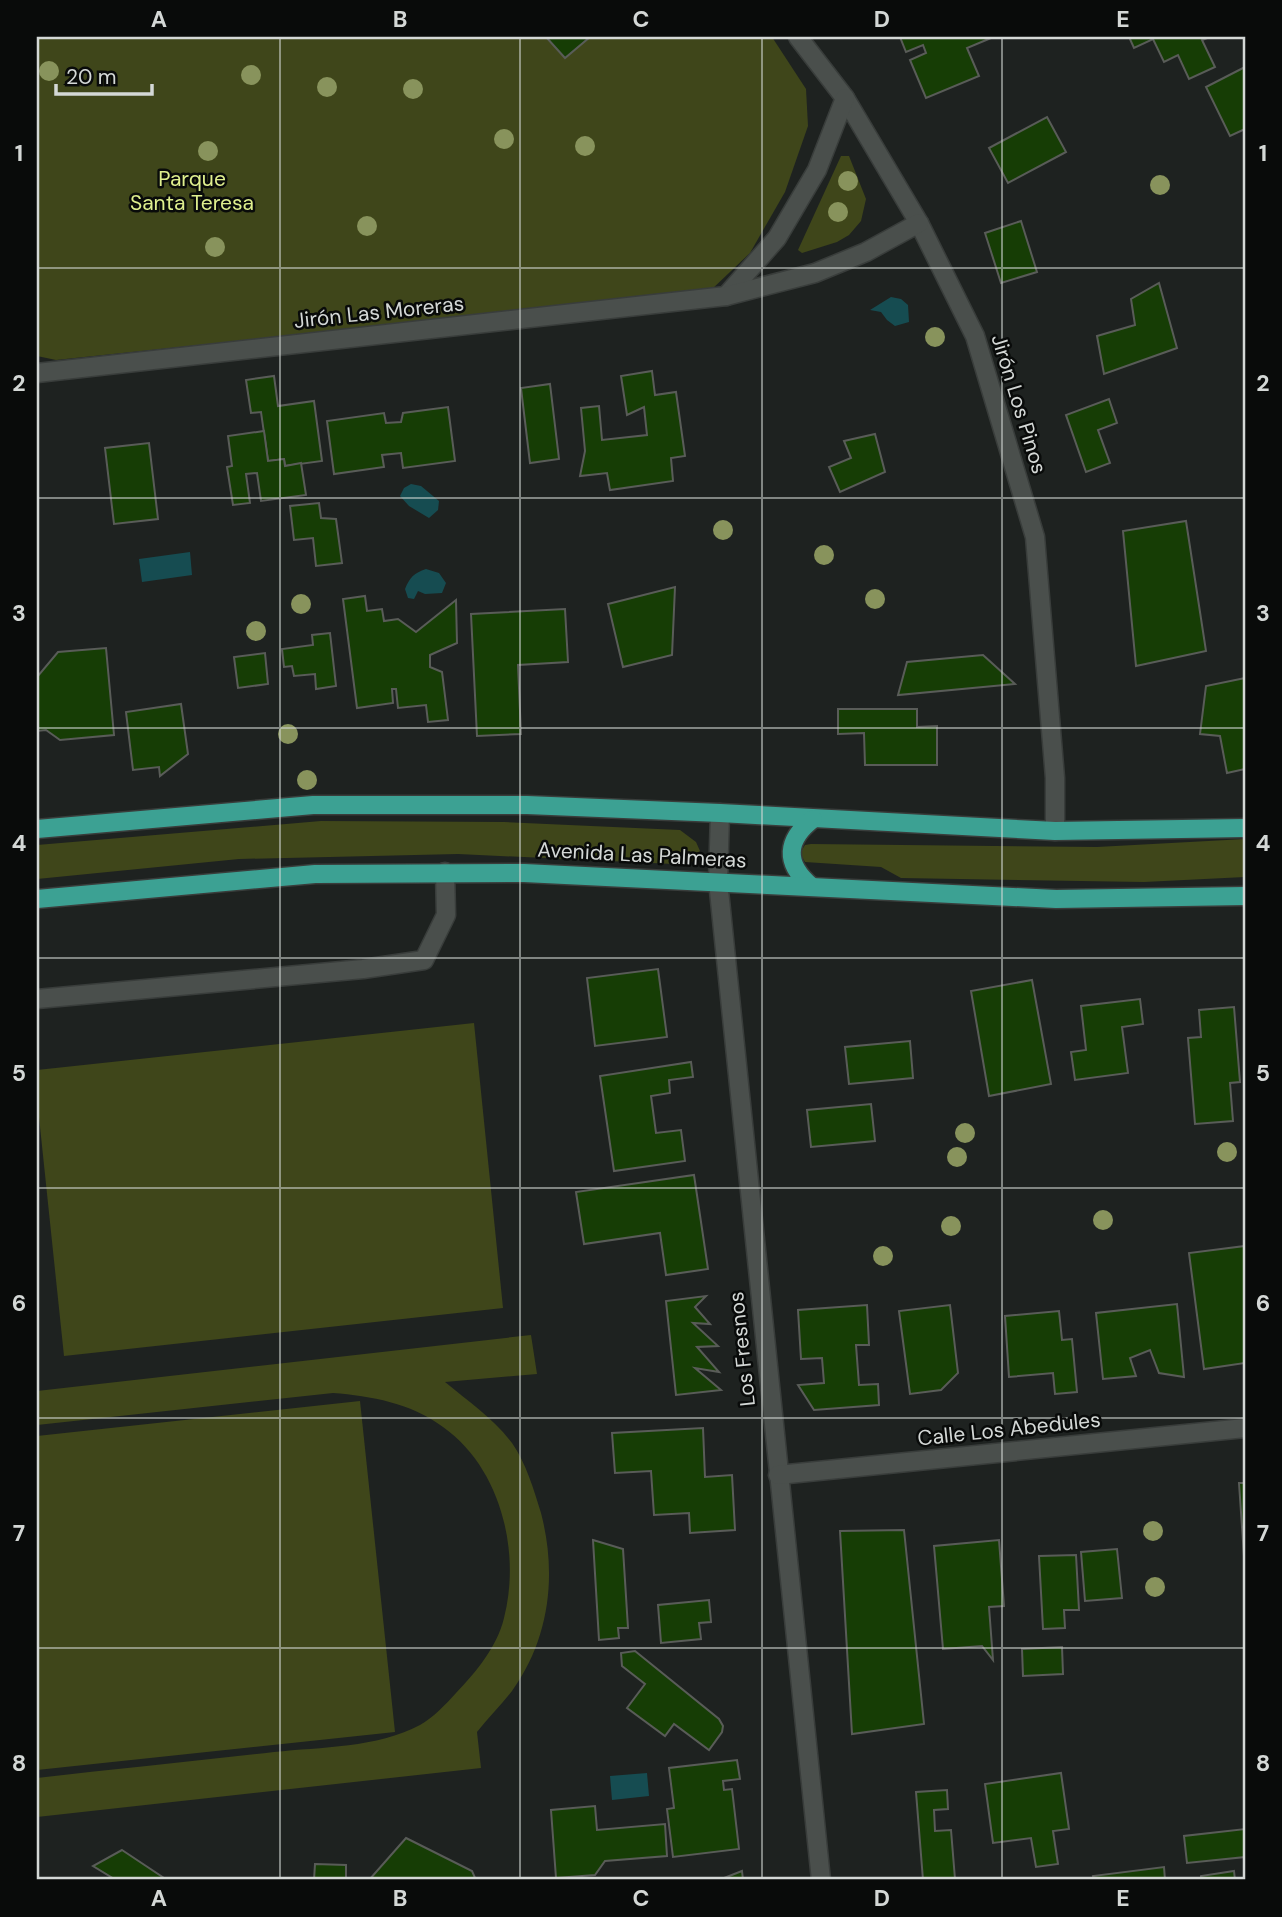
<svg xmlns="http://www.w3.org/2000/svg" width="1282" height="1917" font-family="'DM Sans',sans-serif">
  <rect width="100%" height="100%" fill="#1e2220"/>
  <!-- green -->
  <g fill="#3f461a">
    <path d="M37,37H772L806,89L808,126L785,192L750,253L710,291L56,360L37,356Z"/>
    <path d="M841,156H849L866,199L861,221L849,235L837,242L802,253L798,250Z"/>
    <path d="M321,821L504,822L680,830L696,842L700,851L692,862L674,864L458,854L239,859L37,879V845Z"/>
    <path d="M1245,839V877L1144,882L901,878L881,867L805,862L800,853L805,845L811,844L1097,847Z"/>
    <path d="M474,1023L503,1308L64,1356L37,1098V1070Z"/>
    <path d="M531,1335L537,1374L445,1382C468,1401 494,1419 512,1443C526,1463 534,1490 541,1513C557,1574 550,1638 512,1691C501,1705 488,1718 477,1732L481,1768L37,1817V1778C116,1769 195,1761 274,1752C321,1747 377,1748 420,1725C433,1718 446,1704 456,1693C476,1672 497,1647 504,1618C521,1552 501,1468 443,1427C411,1403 371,1396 333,1393L37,1425V1391Z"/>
    <path d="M360,1401L395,1732L37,1770V1436Z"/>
  </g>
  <!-- water -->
  <g fill="#164c51">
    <path d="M891,297L901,299L908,305L909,322L895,326L887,320L881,312L870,310Z"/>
    <path d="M411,484L421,486L439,501L438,510L429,518L409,506L400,496L404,488Z"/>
    <path d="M190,552L192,575L142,582L139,559Z"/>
    <path d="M426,569L439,573L446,583L442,593L425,594L418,591L414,599L408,598L405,589C410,577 414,573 426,569Z"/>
    <path d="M647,1773L649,1796L612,1800L610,1776Z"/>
  </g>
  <!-- building -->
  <g fill="#163d05" stroke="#595c58" stroke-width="2">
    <path d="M546,37H590L565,58Z"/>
    <path d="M900,37H991V38L967,48L979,76L926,98L910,60L926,53L923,45L906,52Z"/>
    <path d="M1129,37H1210L1202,40L1215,67L1189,79L1178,55L1164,62L1153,39L1134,48Z"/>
    <path d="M1245,67V129L1230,136L1206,87Z"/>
    <path d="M1047,117L1066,152L1008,183L989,148Z"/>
    <path d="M1021,221L1037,272L1001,283L985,233Z"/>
    <path d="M1159,283L1177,348L1104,374L1097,336L1135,325L1131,299Z"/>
    <path d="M652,371L655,395L676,392L685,456L671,458L673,481L610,490L607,473L580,476L585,451L581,408L599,406L602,440L647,435L644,407L627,415L621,376Z"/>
    <path d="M274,376L278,406L314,401L322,461L285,466L284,459L268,461L261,412L251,413L246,380Z"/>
    <path d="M550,384L559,459L530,463L521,388Z"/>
    <path d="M1109,399L1117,423L1098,430L1110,463L1086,472L1066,415Z"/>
    <path d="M448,407L455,461L403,468L401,453L382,455L384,467L334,474L327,421L384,413L386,423L401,422L403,413Z"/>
    <path d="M264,431L268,461L284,459L285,466L301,463L306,495L261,501L257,473L246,474L250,503L233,505L227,467L232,466L228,436Z"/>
    <path d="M875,434L885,472L840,492L829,467L851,458L844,441Z"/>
    <path d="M149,443L158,519L114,524L105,448Z"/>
    <path d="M319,503L321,518L336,519L342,563L316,566L313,538L294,540L290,506Z"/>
    <path d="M1186,521L1206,651L1136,666L1123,531Z"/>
    <path d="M675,587L672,655L623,667L608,604Z"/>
    <path d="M365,596L367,611L382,609L384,621L398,619L416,632L456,600L457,643L430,655V667L442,672L448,720L428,722L426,705L398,708L396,689H392L393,703L357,708L343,599Z"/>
    <path d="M565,609L568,662L518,665L521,734L477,736L471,614Z"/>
    <path d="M330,633L336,686L316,689L315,674L294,676L292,666L284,667L282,649L313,645L312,635Z"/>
    <path d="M106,648L114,735L60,740L46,730L37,731V677L58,652Z"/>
    <path d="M265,653L268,684L238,688L234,657Z"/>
    <path d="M983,655L1015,684L898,695L907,662Z"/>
    <path d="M1245,678V769L1227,773L1220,736L1200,734L1206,686Z"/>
    <path d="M181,704L188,754L160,776L159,767L133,770L126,712Z"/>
    <path d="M838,709H917V727L937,726V765H865L864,733L838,734Z"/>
    <path d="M658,969L667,1037L595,1046L587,978Z"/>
    <path d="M1032,980L1051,1084L989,1096L971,991Z"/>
    <path d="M1140,999L1143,1024L1122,1027L1128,1073L1075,1080L1071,1052L1086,1050L1081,1006Z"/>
    <path d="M1234,1007L1240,1082L1230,1083L1233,1121L1195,1124L1188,1038L1201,1037L1199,1010Z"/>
    <path d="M910,1041L913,1078L849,1084L845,1047Z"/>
    <path d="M691,1062L693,1077L669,1080L670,1093L651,1096L656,1133L681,1130L685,1161L614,1171L600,1076Z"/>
    <path d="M871,1104L875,1141L811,1147L807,1110Z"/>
    <path d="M694,1175L708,1269L666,1275L660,1233L584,1244L576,1192Z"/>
    <path d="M1245,1246V1363L1204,1369L1189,1253Z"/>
    <path d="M706,1296L695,1307L710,1324L693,1323L718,1346L697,1347L719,1372L695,1368L721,1390L676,1395L666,1301Z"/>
    <path d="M1177,1304L1184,1377L1159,1373L1150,1350L1130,1358L1136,1376L1103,1379L1096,1313Z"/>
    <path d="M867,1305L869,1345H856L859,1385L878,1384L879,1405L814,1410L798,1385L824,1383L822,1358L801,1359L798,1310Z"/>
    <path d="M950,1305L958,1373L941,1390L910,1394L899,1311Z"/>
    <path d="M1059,1311L1062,1340L1072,1339L1077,1392L1055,1394L1053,1373L1009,1377L1005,1316Z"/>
    <path d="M703,1428L705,1477L732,1475L735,1530L690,1533L689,1513L654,1515L651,1471L615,1473L612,1433Z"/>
    <path d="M1239,1483H1245V1571Z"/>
    <path d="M904,1530L924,1724L852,1734L840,1531Z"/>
    <path d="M593,1540L623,1549L628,1628H618L619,1638L599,1640Z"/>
    <path d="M999,1540L1004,1606L989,1607L993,1660L982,1646L943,1649L934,1546Z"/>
    <path d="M1117,1549L1122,1598L1085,1601L1081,1552Z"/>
    <path d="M1076,1555L1079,1610H1064L1065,1628L1043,1629L1039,1556Z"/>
    <path d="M709,1600L711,1622L699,1623L701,1639L661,1643L658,1605Z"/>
    <path d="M1062,1647L1063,1674L1023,1676L1022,1649Z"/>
    <path d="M635,1651L719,1719L723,1726L722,1732L709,1750L674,1724L665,1736L627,1708L645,1684L622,1666L621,1653Z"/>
    <path d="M737,1760L740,1779L723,1781L724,1790L732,1789L739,1849L673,1857L667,1809L674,1808L669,1768Z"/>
    <path d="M1061,1773L1069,1829L1053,1831L1058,1864L1036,1867L1031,1838L993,1843L985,1784Z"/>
    <path d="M947,1790L948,1809L934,1810L935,1831L951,1830L955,1879L923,1880L916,1792Z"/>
    <path d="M595,1806L597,1830L665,1824L667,1856L605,1861L595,1875L556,1878L551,1810Z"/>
    <path d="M1245,1829V1857L1187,1863L1184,1836Z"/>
    <path d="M406,1838L472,1871L476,1880H369Z"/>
    <path d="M122,1850L167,1880H116L93,1866Z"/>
    <path d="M315,1864L346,1865V1880H314Z"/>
    <path d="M1164,1867L1165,1880H1094L1093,1876Z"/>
    <path d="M742,1871L743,1880H719Z"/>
    <path d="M1234,1871L1235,1880H1201V1876Z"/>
  </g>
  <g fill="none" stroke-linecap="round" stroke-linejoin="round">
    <defs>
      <g id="minor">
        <path d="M798,37L845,98L919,223L975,336L1035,537L1055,778V831"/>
        <path d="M726,296L777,238L817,170L845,98"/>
        <path d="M37,373L726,296L815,273L866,252L919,223"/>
        <path d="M720,813L718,881L821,1880"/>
        <path d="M37,999L363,969L424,960L446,915L445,872"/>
        <path d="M778,1475L1245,1428"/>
      </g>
      <g id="major">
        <path d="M37,829L313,805H527L720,813L1055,831L1245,828"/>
        <path d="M811,886C784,863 786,840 813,819"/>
        <path d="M37,899L315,874L524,873L1056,899L1245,896"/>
      </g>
    </defs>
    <!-- minor casing -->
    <use href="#minor" stroke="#393d3b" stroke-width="21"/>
    <!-- major casing -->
    <use href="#major" stroke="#393d3b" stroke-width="21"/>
    <!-- minor -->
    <use href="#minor" stroke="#4a4f4c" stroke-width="18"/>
    <!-- major -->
    <use href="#major" stroke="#3ca193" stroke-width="18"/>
  </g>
  <!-- trees -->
  <g fill="#88935c">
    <circle cx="49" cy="71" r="10"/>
    <circle cx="251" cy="75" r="10"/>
    <circle cx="327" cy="87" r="10"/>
    <circle cx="413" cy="89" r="10"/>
    <circle cx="504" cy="139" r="10"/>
    <circle cx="585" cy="146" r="10"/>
    <circle cx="208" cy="151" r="10"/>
    <circle cx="848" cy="181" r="10"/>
    <circle cx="1160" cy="185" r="10"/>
    <circle cx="838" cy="212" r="10"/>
    <circle cx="367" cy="226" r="10"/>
    <circle cx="215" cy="247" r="10"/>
    <circle cx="935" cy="337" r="10"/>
    <circle cx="723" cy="530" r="10"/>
    <circle cx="824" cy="555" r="10"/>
    <circle cx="875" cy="599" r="10"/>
    <circle cx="301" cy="604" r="10"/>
    <circle cx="256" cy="631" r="10"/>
    <circle cx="288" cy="734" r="10"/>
    <circle cx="307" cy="780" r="10"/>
    <circle cx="965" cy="1133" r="10"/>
    <circle cx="1227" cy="1152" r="10"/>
    <circle cx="957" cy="1157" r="10"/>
    <circle cx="1103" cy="1220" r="10"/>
    <circle cx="951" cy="1226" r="10"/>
    <circle cx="883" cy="1256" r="10"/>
    <circle cx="1153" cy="1531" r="10"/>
    <circle cx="1155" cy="1587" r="10"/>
  </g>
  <!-- grid -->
  <path fill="none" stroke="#d4d8d6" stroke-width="2" stroke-opacity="0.55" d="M280,37V1880M520,37V1880M762,37V1880M1002,37V1880M37,268H1245M37,498H1245M37,728H1245M37,958H1245M37,1188H1245M37,1418H1245M37,1648H1245"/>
  <g text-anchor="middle" stroke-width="5" stroke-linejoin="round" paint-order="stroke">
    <!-- park labels -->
    <g font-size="21" fill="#dfef8e" stroke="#090b0a">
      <text x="192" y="186">Parque<tspan x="192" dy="24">Santa Teresa</tspan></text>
    </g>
    <!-- street labels -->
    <g font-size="21" fill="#d4d8d6" stroke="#090b0a">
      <text transform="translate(379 312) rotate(-6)" y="7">Jirón Las Moreras</text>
      <text transform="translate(1019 404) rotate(73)" y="7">Jirón Los Pinos</text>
      <text transform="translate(642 855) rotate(3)" y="7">Avenida Las Palmeras</text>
      <text transform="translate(742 1349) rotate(-96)" y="7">Los Fresnos</text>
      <text transform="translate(1009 1429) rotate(-6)" y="7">Calle Los Abedules</text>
    </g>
  </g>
  <!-- border -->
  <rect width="1282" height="1917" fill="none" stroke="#090b0a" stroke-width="77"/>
  <!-- scale -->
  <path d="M56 84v10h96v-10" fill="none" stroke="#d4d8d6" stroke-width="3.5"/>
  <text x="66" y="84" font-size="21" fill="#d4d8d6" stroke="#090b0a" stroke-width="5" paint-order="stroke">20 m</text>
  <rect x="38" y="38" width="1206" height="1840" fill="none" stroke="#d4d8d6" stroke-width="2.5"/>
  <g font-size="23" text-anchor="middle" font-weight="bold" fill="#d4d8d6">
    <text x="159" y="27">A</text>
    <text x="400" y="27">B</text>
    <text x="641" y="27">C</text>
    <text x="882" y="27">D</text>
    <text x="1123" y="27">E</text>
    <text x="19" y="161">1</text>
    <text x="1263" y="161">1</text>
    <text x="19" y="391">2</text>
    <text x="1263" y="391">2</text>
    <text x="19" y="621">3</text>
    <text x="1263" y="621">3</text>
    <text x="19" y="851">4</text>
    <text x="1263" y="851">4</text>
    <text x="19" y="1081">5</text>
    <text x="1263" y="1081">5</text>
    <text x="19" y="1311">6</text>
    <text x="1263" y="1311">6</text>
    <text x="19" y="1541">7</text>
    <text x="1263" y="1541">7</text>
    <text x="19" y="1771">8</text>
    <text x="1263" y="1771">8</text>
    <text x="159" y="1906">A</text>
    <text x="400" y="1906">B</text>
    <text x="641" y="1906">C</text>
    <text x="882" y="1906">D</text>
    <text x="1123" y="1906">E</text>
  </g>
</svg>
